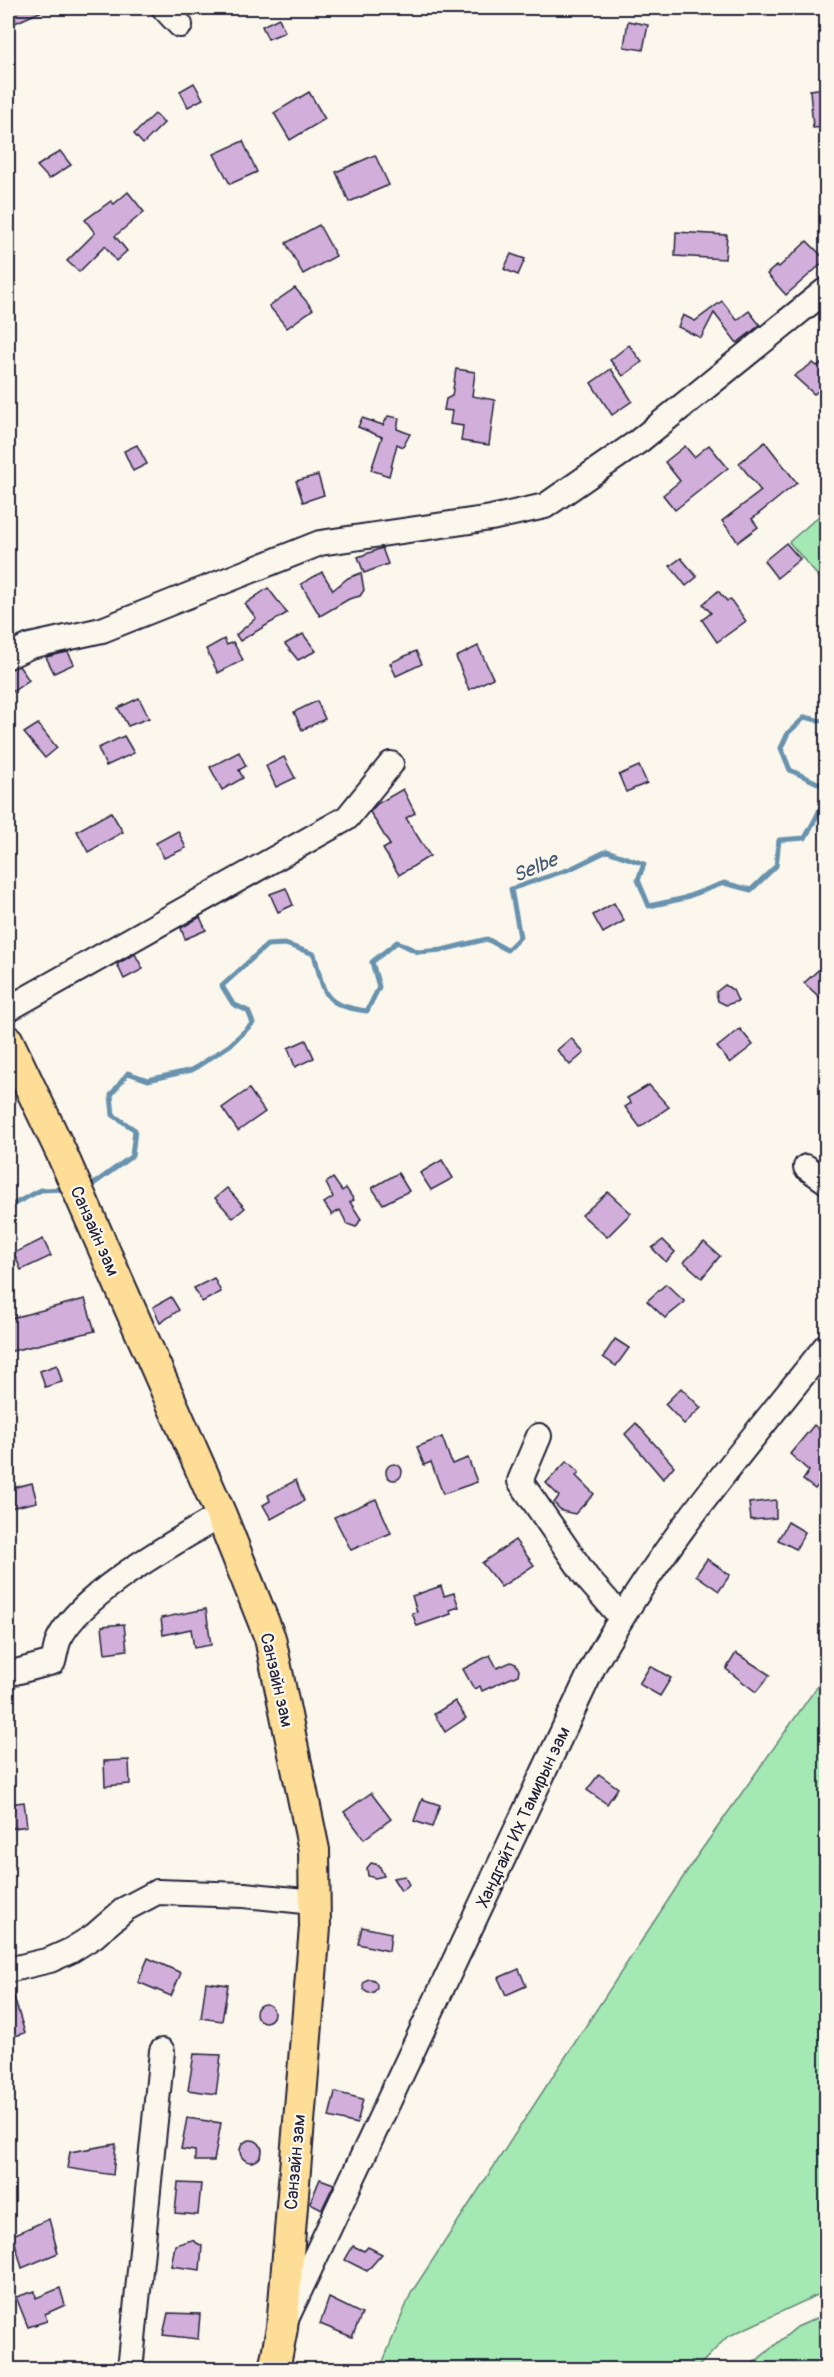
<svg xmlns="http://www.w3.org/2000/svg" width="834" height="2377" font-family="Pangolin,sans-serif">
  <rect width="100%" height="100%" fill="#fbf7ec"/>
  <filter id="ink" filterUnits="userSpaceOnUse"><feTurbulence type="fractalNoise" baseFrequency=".0167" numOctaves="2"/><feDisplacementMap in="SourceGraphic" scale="12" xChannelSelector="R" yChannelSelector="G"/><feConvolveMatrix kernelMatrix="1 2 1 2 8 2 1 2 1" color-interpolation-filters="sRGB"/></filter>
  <g filter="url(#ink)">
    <!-- green -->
    <g fill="#a4e8b3" stroke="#638577" stroke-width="1.5">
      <path d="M826,510V578L823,582L789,542Z"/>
      <path d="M826,1674V2291L727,2337L696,2369H380L411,2293L695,1859Z"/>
      <path d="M826,2314V2369H746L797,2327Z"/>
    </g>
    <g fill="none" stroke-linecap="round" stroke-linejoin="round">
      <!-- stream -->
      <g stroke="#6892ad" stroke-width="5">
        <path d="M88,1188L132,1156L135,1130L113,1115L111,1095L128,1073L148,1080L192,1070L230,1045L253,1023L248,1011L233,1004L222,986L267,945L285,944L314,954C325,995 322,1005 367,1011L379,987L372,962L397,942L418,952L442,950L487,939L507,950L520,937L511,889L570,869L607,851L644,864L638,880L649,906L681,899L724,883L751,890L776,866L779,840L805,838C814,821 825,806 824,786L790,770L781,748L788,733L805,717L821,721L826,719"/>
        <path d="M8,1207L41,1190L67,1189"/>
      </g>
    </g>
    <!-- building -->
    <g fill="#d1afda" stroke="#22223b" stroke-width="1.5">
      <path d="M8,8H49L8,26Z"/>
      <path d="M279,18L285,32L268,39L262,26Z"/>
      <path d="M628,21L648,25L643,50L624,47Z"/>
      <path d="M194,83L203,99L188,107L180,91Z"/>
      <path d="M826,88V127L813,128L810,90Z"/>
      <path d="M309,92L325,119L290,140L274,113Z"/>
      <path d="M155,114L164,123L143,144L134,134Z"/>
      <path d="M243,141L257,172L230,184L214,154Z"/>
      <path d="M60,151L71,165L49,179L37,166Z"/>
      <path d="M375,155L389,185L349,202L336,172Z"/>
      <path d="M128,192L144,212L115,236L127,251L116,261L105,246L79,272L67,261L95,233L85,220L111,201L114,204Z"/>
      <path d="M319,225L336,256L303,274L286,243Z"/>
      <path d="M676,232L727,235L725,259L675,256Z"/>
      <path d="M807,241L826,260L786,295L767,274L777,265L779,267Z"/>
      <path d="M511,254L525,259L518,275L504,269Z"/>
      <path d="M295,288L313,309L287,328L269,306Z"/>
      <path d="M722,301L737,320L749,311L760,325L737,343L714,313L701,338L678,327L683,315L695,321Z"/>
      <path d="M629,345L642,362L623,376L610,360Z"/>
      <path d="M826,361V385L814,394L794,376L813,363L817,366Z"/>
      <path d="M456,369L475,372L472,396L495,400L489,445L461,441L463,426L450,424L452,411L444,410L446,399L452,396Z"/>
      <path d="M611,369L632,401L612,415L591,383Z"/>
      <path d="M388,416L399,418L397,429L410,434L403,447L397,444L389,476L371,470L382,437L358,427L362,418L383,425Z"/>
      <path d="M765,442L797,483L752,519L758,527L738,542L722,521L761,491L739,463Z"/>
      <path d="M137,445L147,464L133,471L124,451Z"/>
      <path d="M709,445L728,468L675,510L663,495L680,481L665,462L685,446L694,457Z"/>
      <path d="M318,475L324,495L303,502L296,481Z"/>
      <path d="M786,543L800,559L777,578L764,561Z"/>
      <path d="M382,548L388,564L364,573L358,557Z"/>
      <path d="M681,558L697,577L686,586L670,566Z"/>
      <path d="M322,572L333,590L348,578L361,573L364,590L360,596L349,599L320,616L301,584Z"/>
      <path d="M268,588L287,613L240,641L236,635L256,618L245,604Z"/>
      <path d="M718,591L727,601L730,599L746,621L717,642L702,620L711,613L703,604Z"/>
      <path d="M303,634L316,651L298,660L285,644Z"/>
      <path d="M224,639L227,645L233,642L243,660L218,673L206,649Z"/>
      <path d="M478,646L493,678L469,690L456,657Z"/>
      <path d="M416,651L422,664L396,676L390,663Z"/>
      <path d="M68,652L74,664L54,673L46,657Z"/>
      <path d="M19,666L29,680L8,695V670Z"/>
      <path d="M139,698L149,718L128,726L118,708Z"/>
      <path d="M317,701L325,719L302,730L294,712Z"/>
      <path d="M38,724L57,748L45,758L24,733Z"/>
      <path d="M124,736L134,753L106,766L98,748Z"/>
      <path d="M239,752L246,766L239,770L243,778L222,790L210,767Z"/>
      <path d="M284,757L295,778L276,787L266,766Z"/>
      <path d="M639,766L647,783L626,792L619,775Z"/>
      <path d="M403,789L415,813L406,818L430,856L399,875L383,849L390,845L370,812L377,804Z"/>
      <path d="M111,812L123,832L88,852L77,831Z"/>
      <path d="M178,831L186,848L164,858L156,843Z"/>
      <path d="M286,888L293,905L278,912L270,894Z"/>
      <path d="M614,903L624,921L603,933L593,915Z"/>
      <path d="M200,917L206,930L185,939L181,928Z"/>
      <path d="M135,954L143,969L124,979L117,964Z"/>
      <path d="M826,963V1003L804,983Z"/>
      <path d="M725,985L733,990L738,1001L726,1005L718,1001L716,992Z"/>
      <path d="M740,1029L753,1045L730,1063L717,1047Z"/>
      <path d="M571,1038L584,1053L570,1065L557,1050Z"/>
      <path d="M306,1040L314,1058L295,1067L288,1048Z"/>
      <path d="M649,1085L669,1107L640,1127L625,1107L631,1103L627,1098Z"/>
      <path d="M249,1089L265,1112L238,1131L222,1108Z"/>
      <path d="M442,1160L453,1178L431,1190L420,1173Z"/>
      <path d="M398,1173L409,1191L383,1204L372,1188Z"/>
      <path d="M333,1178L342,1191L346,1188L354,1200L350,1202L361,1219L356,1227L347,1224L340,1210L332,1215L324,1203L333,1197L326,1183Z"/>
      <path d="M227,1188L245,1208L233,1218L215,1198Z"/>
      <path d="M608,1192L631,1213L607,1237L582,1215Z"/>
      <path d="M43,1239L51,1256L21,1270L14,1253Z"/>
      <path d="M663,1240L675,1252L666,1262L652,1248Z"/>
      <path d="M704,1242L720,1256L702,1278L684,1262Z"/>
      <path d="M214,1278L221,1292L202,1302L194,1288Z"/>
      <path d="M666,1284L685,1302L665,1318L647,1301Z"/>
      <path d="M171,1297L179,1310L160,1323L153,1307Z"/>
      <path d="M85,1299L95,1331L8,1352V1319Z"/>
      <path d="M615,1339L629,1348L616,1366L603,1357Z"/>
      <path d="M57,1365L62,1382L45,1387L40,1371Z"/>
      <path d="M681,1388L701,1408L684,1424L665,1404Z"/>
      <path d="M636,1423L674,1466L663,1479L625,1434Z"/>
      <path d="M814,1425L826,1436V1477L815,1489L803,1480L809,1471L790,1454Z"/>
      <path d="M442,1437L452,1464L468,1458L477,1482L443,1494L431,1462L424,1465L417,1447Z"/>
      <path d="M567,1461L579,1472L576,1476L594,1494L575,1514L562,1511L554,1503L559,1496L546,1483Z"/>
      <circle cx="394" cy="1472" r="8"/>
      <path d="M296,1480L304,1501L271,1519L263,1505L270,1501L268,1495Z"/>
      <path d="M32,1483L37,1502L10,1508L8,1489Z"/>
      <path d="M376,1499L391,1533L351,1550L334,1517Z"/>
      <path d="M776,1500V1518L751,1520L749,1503Z"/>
      <path d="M788,1522L805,1532L796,1549L778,1540Z"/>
      <path d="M515,1540L534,1565L501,1587L482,1563Z"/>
      <path d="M707,1559L730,1575L719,1591L696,1575Z"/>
      <path d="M441,1586L444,1596L454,1593L459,1607L450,1610L451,1614L417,1626L412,1613L417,1612L412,1596Z"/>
      <path d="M206,1609L211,1645L194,1648L191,1629L163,1635L161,1618Z"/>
      <path d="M124,1624L127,1650L105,1653L102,1626Z"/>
      <path d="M736,1653L770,1675L756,1692L726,1669Z"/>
      <path d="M490,1655L497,1668L511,1662L516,1664L519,1670L518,1675L482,1691L480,1686L474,1689L463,1669Z"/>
      <path d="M650,1666L671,1678L660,1696L639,1684Z"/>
      <path d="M455,1701L466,1718L445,1732L434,1714Z"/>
      <path d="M129,1760L130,1784L105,1786L104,1761Z"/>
      <path d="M599,1774L618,1788L607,1804L587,1790Z"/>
      <path d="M371,1793L391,1819L364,1839L344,1812Z"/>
      <path d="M422,1799L440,1805L432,1827L414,1821Z"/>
      <path d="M24,1802L27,1826L8,1829V1804Z"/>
      <path d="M371,1863L379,1865L384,1876L375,1878L368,1876L367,1868Z"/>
      <path d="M405,1876L409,1885L401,1891L393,1878Z"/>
      <path d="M362,1927L391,1933L389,1951L358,1944Z"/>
      <path d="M148,1958L181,1973L171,1996L138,1982Z"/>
      <path d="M519,1969L526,1986L506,1995L498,1978Z"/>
      <circle cx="370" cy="1986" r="7"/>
      <path d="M206,1982L228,1985L222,2021L201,2018Z"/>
      <path d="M10,1984L25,2033L8,2038V1985Z"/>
      <circle cx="265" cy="2013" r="9"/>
      <path d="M194,2054L221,2055L216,2094L188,2090Z"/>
      <path d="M335,2092L363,2099L357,2124L329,2117Z"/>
      <path d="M187,2118L221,2123L214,2161H195V2151L181,2149Z"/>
      <circle cx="251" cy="2151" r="11"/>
      <path d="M116,2144L113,2175L67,2168L70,2152Z"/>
      <path d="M320,2179L334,2184L322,2209L310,2203Z"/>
      <path d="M178,2183L201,2184L198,2215L175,2213Z"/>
      <path d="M49,2219L58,2253L22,2268L13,2235Z"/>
      <path d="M192,2240L202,2246L200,2270L171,2266L175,2245Z"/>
      <path d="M353,2246L364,2251L368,2247L382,2254L367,2271L345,2260Z"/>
      <path d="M60,2288L65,2305L45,2314L47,2321L28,2327L16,2297L35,2291L36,2298Z"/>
      <path d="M329,2298L362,2314L352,2337L320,2324Z"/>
      <path d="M168,2313L200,2314L198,2339L163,2335Z"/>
    </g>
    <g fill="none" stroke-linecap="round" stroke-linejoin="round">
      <defs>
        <g id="minor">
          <path d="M164,8L180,25"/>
          <path d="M8,656L30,646L102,630L320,543L491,518L545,506L639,441L826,290"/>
          <path d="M8,1009L347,818L391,764"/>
          <path d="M806,1167L826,1181"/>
          <path d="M539,1436L520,1481L587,1578L621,1617"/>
          <path d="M8,1674L53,1662C55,1655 56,1646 59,1639C82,1592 176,1542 221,1515"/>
          <path d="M8,1970L50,1960L70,1951L94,1936L125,1909L157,1892L244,1895L314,1902"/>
          <path d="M287,2317L594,1665C658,1549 744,1449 826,1346"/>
          <path d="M130,2370L162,2051"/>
        </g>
        <path id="major" d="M8,1041L61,1152L221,1515L270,1638L314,1850L315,1927L282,2328L274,2370"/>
      </defs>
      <!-- minor casing -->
      <use href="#minor" stroke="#22223b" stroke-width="28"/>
      <!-- major casing -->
      <use href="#major" stroke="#22223b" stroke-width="34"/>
      <!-- minor -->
      <use href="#minor" stroke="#fbf7ec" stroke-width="24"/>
      <!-- major -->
      <use href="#major" stroke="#fedd96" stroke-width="30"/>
    </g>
  </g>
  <g text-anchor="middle" stroke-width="4.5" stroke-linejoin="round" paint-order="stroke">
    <!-- street labels -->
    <g font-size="18" fill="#22223b" stroke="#fbf7ec">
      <text transform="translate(95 1231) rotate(66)" y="6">Санзайн зам</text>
      <text transform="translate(277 1680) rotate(77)" y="6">Санзайн зам</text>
      <text transform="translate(523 1817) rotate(-65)" y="6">Хандгайт Их Тамирын зам</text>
      <text transform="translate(295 2162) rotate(-85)" y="6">Санзайн зам</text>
    </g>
    <!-- water labels -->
    <g font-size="20" font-style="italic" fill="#455a74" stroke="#fbf7ec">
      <text transform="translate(535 867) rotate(-23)" y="7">Selbe</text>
    </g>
  </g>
  <!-- margin -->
  <rect width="834" height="2377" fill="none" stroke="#fbf7ec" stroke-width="30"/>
  <rect x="15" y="15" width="804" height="2347" fill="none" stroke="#22223b" stroke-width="2" filter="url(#ink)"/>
</svg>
